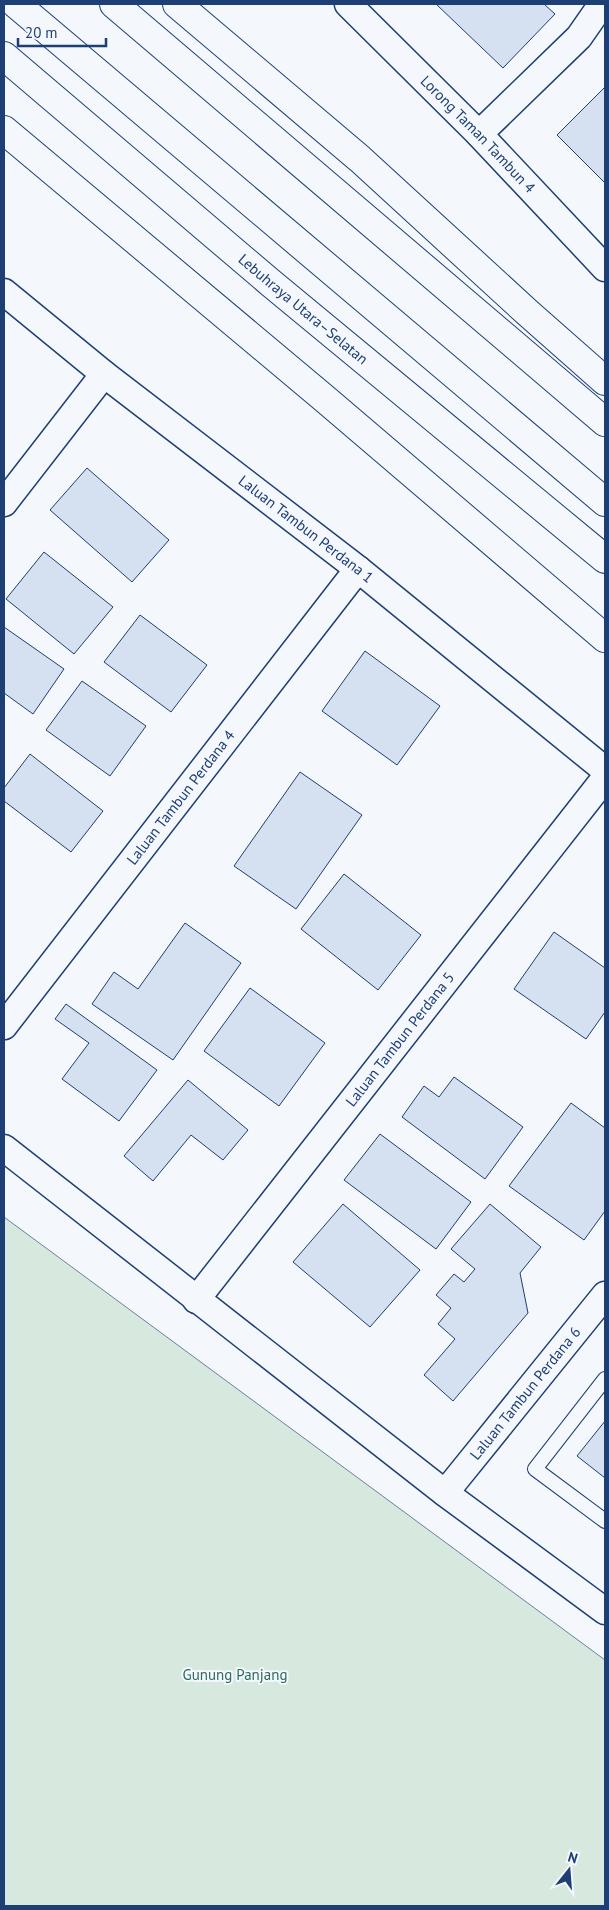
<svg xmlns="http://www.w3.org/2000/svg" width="609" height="1910" font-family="'PT Sans',sans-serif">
  <rect width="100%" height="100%" fill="#f4f7fb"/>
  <!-- green -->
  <path fill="#d7e8df" stroke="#687fa3" d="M4,1217L605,1660V1906H4Z"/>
  <!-- building -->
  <g fill="#d5e0f0" stroke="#1d3f73">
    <path d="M436,4H544L555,14L503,68Z"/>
    <path d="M605,87V183L557,135Z"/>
    <path d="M87,468L169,540L132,582L50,510Z"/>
    <path d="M44,552L113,607L74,654L6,599Z"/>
    <path d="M140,615L207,665L171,712L104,662Z"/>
    <path d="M4,627L64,669L33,714L4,693Z"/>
    <path d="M365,651L440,706L397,765L322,711Z"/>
    <path d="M82,681L146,726L110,776L46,730Z"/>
    <path d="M30,754L103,811L71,852L4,801V788Z"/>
    <path d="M300,772L362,815L296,909L234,866Z"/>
    <path d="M344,874L421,935L378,990L301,929Z"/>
    <path d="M185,923L241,963L173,1060L92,1004L114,972L138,989Z"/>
    <path d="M554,932L605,968V1012L586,1039L514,989Z"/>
    <path d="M250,988L325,1043L279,1106L204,1051Z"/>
    <path d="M66,1004L157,1070L119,1121L62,1079L89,1043L55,1019Z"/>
    <path d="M454,1077L523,1127L485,1179L402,1117L424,1086L439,1097Z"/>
    <path d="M188,1080L248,1130L223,1160L191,1135L153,1181L124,1156Z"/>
    <path d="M571,1103L605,1128V1211L584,1240L509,1186Z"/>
    <path d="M380,1134L471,1202L436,1249L344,1180Z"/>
    <path d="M343,1204L420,1270L370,1327L293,1262Z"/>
    <path d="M490,1204L541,1247L520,1273L528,1313L453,1401L424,1375L455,1339L438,1324L451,1308L436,1295L454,1274L464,1282L475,1269L451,1249Z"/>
    <path d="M605,1421V1478L577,1456Z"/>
  </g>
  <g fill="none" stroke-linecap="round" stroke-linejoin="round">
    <defs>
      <path id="lane" d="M605,1379L535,1469L605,1521"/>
      <g id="street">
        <path id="s1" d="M348,4L479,134L605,268"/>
        <path d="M479,134L579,37L602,4"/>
        <path id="s2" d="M4,292L104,374L358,569L605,770"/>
        <path d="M4,503L104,374"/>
        <path id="s3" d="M4,1026L358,569"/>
        <path d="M4,1148L445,1493L605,1611"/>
        <path id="s4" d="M196,1300L605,778"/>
        <path id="s5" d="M445,1493L605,1295"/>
      </g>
      <g id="primary">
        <path d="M114,4L605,422"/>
        <path d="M177,4L360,159L528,313L605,381"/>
        <path d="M4,130L325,399L605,638"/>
      </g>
      <g id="highway">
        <path d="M16,4L605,502"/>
        <path id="s6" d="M4,56L272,284L605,559"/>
      </g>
    </defs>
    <!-- lane casing -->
    <use href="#lane" stroke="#1d3f73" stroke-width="16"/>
    <!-- street casing -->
    <use href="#street" stroke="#1d3f73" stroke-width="29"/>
    <!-- primary casing -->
    <use href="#primary" stroke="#1d3f73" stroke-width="30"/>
    <!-- highway casing -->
    <use href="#highway" stroke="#1d3f73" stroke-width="30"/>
    <!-- lane -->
    <use href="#lane" stroke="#f4f7fb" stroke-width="14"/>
    <!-- street -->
    <use href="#street" stroke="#f4f7fb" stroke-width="26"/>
    <!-- primary -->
    <use href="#primary" stroke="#f4f7fb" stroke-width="28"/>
    <!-- highway -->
    <use href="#highway" stroke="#f4f7fb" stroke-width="28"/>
  </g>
  <g text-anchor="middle" stroke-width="4" stroke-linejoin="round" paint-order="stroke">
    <!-- street labels -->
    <g font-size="15" fill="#1d3f73" stroke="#f4f7fb">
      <text dy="5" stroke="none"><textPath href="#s1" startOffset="184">Lorong Taman Tambun 4</textPath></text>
      <text dy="5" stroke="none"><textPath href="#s6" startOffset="392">Lebuhraya Utara–Selatan</textPath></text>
      <text dy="5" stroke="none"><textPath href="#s2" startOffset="384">Laluan Tambun Perdana 1</textPath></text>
      <text dy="5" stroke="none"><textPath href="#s3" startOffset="289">Laluan Tambun Perdana 4</textPath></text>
      <text dy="5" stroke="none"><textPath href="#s4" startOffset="331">Laluan Tambun Perdana 5</textPath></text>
      <text dy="5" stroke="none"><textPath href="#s5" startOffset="128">Laluan Tambun Perdana 6</textPath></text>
    </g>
    <!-- park labels -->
    <g font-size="15" fill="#2c6c60" stroke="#f4f7fb">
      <text x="235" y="1680">Gunung Panjang</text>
    </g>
  </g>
  <!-- border -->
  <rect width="609" height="1910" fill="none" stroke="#1d3f73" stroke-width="10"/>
  <!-- north arrow -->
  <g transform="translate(569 1870) rotate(17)" stroke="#f4f7fb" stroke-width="4" paint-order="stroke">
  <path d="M0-4L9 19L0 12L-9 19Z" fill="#1d3f73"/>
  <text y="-8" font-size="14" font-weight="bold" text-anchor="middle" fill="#1d3f73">N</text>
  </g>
  <!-- scale -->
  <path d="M18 38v8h88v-8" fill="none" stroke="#1d3f73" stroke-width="2.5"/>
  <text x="25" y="38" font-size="15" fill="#1d3f73" stroke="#f4f7fb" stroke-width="4" paint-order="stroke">20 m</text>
</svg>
